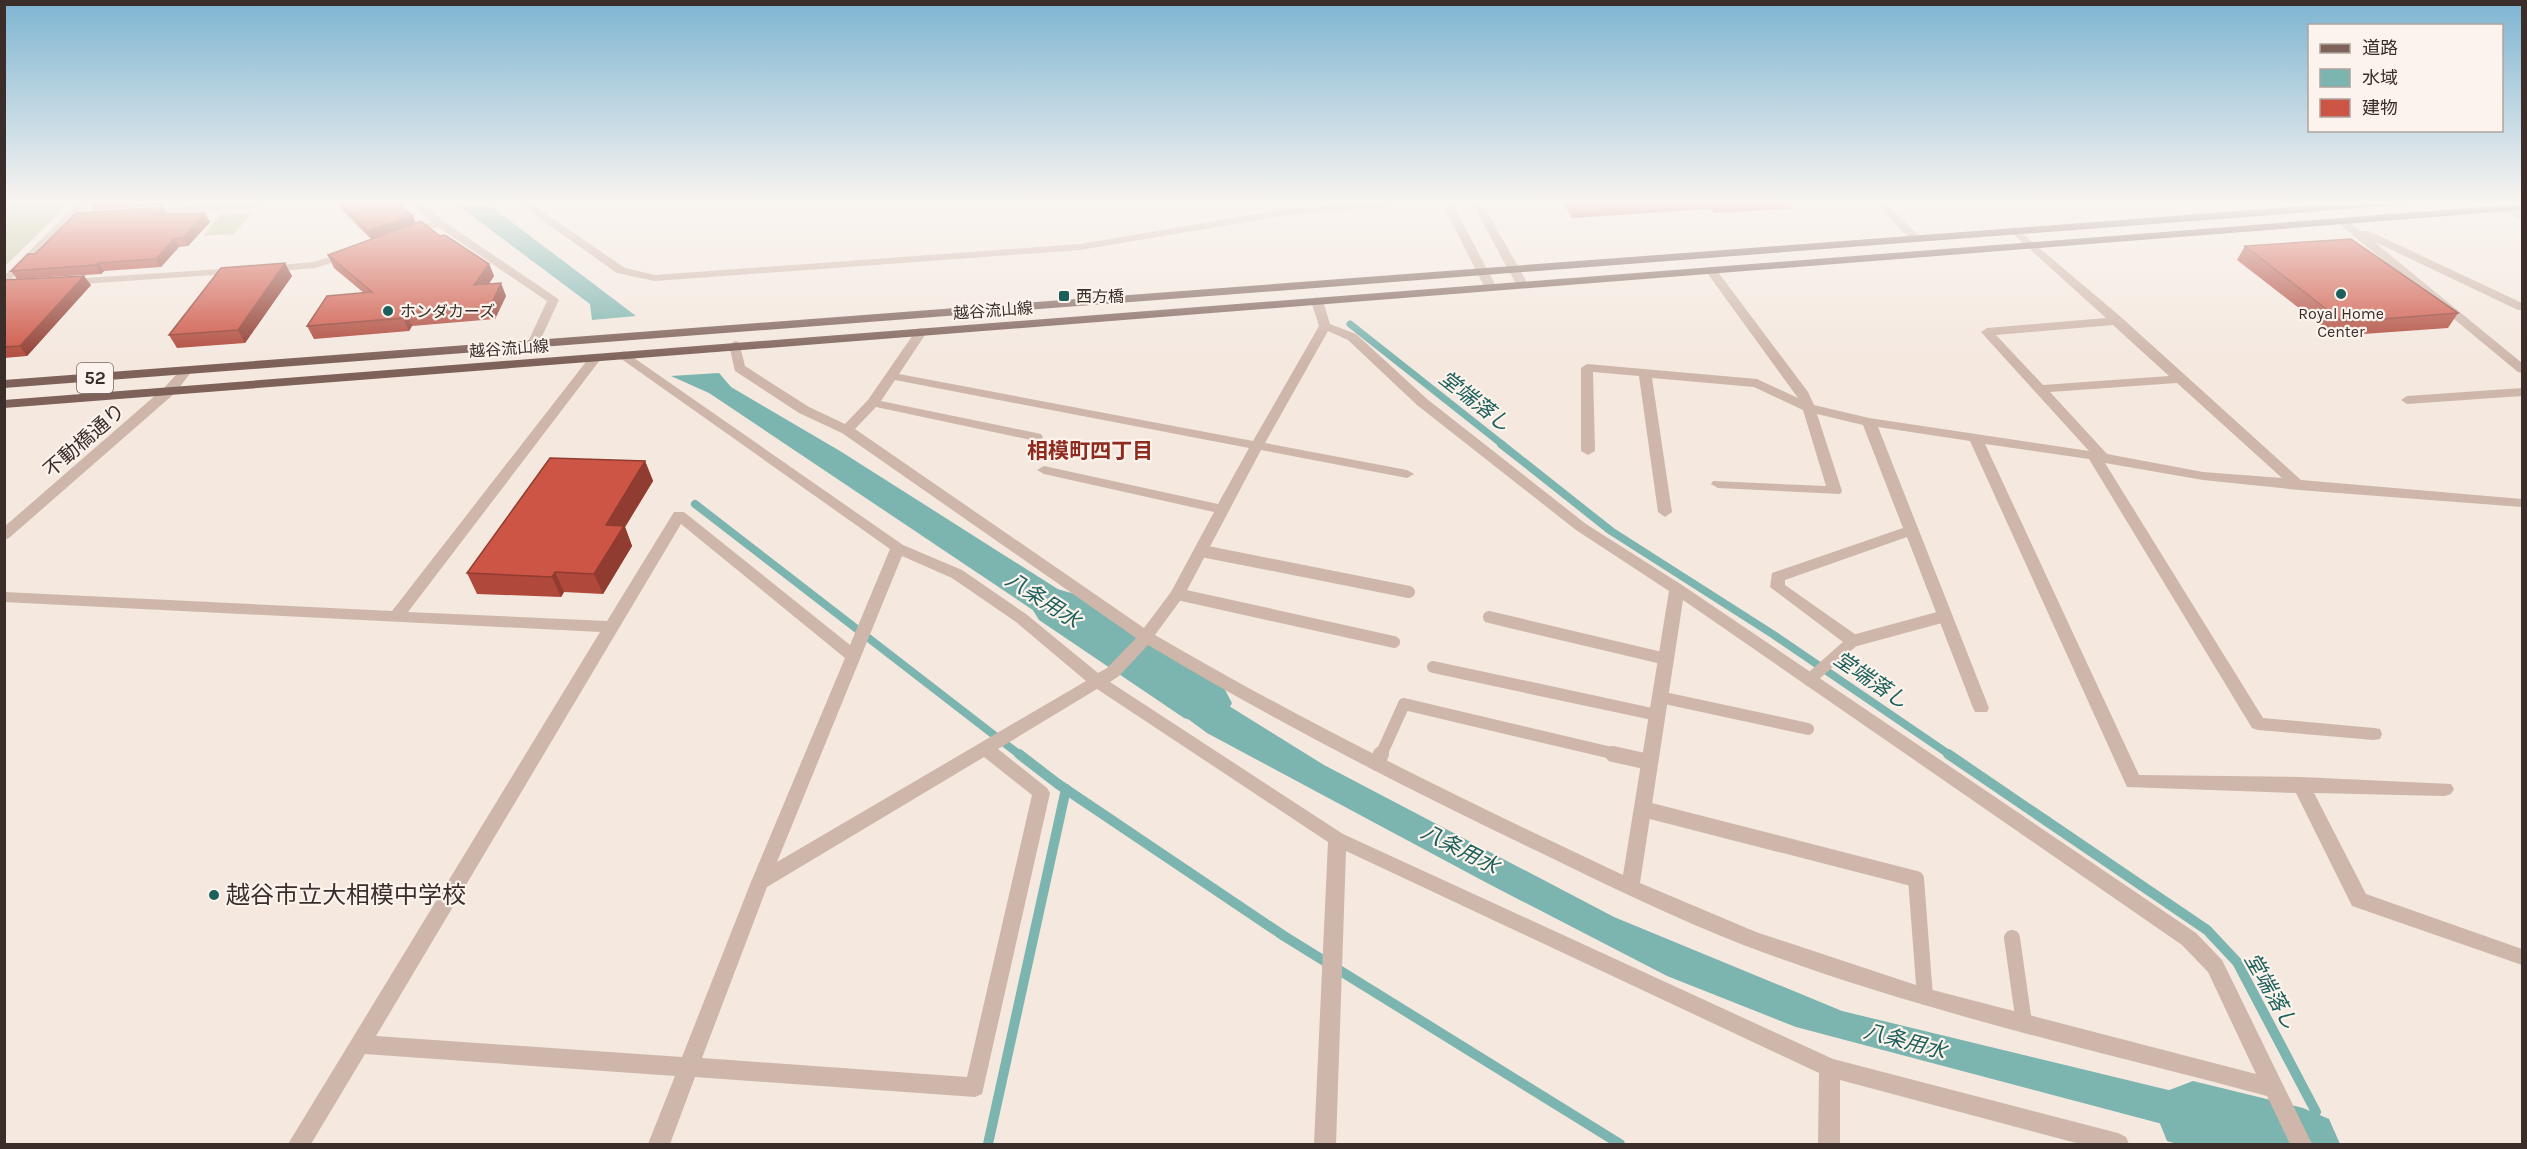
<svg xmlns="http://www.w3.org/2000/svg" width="2527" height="1149" font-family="Karla,'Noto Sans JP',sans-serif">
  <rect width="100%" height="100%" fill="#f4e8df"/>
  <!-- green -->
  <g fill="#bdc59e">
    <path d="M5,201H72L5,266Z"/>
    <path d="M252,212L234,234L203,236L221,214Z"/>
  </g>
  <!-- water -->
  <g fill="#7cb4af">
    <path d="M452,201H484L636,316L592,320L590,304Z"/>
    <path d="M719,373L731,387L840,451L1127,633L1103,657L709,393L671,376Z"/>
    <path d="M1152,658L1324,765L1614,917L1842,1011L2251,1110L2265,1144H2238L1796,1027L1667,976L1487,883L1207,733L1130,676Z"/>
  </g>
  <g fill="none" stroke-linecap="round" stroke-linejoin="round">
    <!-- stream-far2 -->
    <path stroke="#7cb4af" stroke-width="7" d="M1350,324L1503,445"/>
    <!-- stream-far1 -->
    <g stroke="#7cb4af" stroke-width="8">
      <path d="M1501,444L1611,531L1774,635L1950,755"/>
      <path d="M695,504L1020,755"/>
    </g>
    <!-- stream -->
    <g stroke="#7cb4af" stroke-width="10">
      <path d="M1019,754L1058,784L1284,936L1620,1144"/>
      <path d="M1948,754L2207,930L2237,962L2316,1112"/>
      <path d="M988,1144L1066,789"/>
    </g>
    <!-- river -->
    <g fill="#7cb4af" fill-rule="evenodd">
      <path d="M1057,589L1075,594L1224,688L1232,703L1224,718L1204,724L1184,718L1039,620L1031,607L1039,594Z"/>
      <path d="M2193,1081L2303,1108L2329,1119L2340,1144H2177L2167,1141L2157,1116L2167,1091Z"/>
    </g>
    <!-- service-far1 -->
    <g stroke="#ceb6aa" stroke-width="12">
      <path d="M1202,551L1409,592"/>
      <path d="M1177,594L1394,642"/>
      <path d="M1489,617L1666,659"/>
      <path d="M1433,667L1657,715"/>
      <path d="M1809,680L1853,641L1945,616"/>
      <path d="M1660,697L1808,729"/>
      <path d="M1381,755L1404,704L1620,755"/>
    </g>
    <!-- service -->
    <g stroke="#ceb6aa" stroke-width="16">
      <path d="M1613,754L1649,762"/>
      <path d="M1377,763L1381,754"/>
      <path d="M1643,809L1916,879L1925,997"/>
      <path d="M2012,938L2024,1023"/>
    </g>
    <!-- minor -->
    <g fill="#ceb6aa" fill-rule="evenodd">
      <path d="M80,201H91L4,286V276Z"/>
      <path d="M257,201H308L303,204L147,215L142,212L147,209Z"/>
      <path d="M408,201H419L443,221L557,298L559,300L537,347H529L527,344L547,301L438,227L407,234V230L431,222Z"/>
      <path d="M2505,205L2522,213V220L2501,210V206Z"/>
      <path d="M2342,218L2361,231H2369L2522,303V310H2518L2373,241L2522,363V373L2518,372L2338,223V219Z"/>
      <path d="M2017,229L2122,318L2301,480L2522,499V507L2299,490L2203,480L2105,463L2263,718L2374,728L2380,729L2382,734L2380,739L2374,740L2258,730L2252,728L2089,459L1985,444L2139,775L2301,777L2451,784L2454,789L2451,794L2445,796L2314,793L2366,894L2522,949V965L2352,906L2296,793L2127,787L1970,441L1878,427L1989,708L1987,712H1975L1973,708L1907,537L1785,580V585L1859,637L1861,641L1859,645H1847L1770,587L1772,573L1903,528L1863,425L1817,414L1842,491L1840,494L1718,488L1711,484L1713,481L1826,486L1803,410L1754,387L1652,378L1672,512L1665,517L1658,512L1639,376L1593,372L1595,451L1588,455L1581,451V368L1587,364L1757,379L1798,398L1705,270L1711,267L1715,268L1808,392L1814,405L1869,418L2089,451L1981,332L1987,328L2106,318L2013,234V230ZM2113,325L2169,376L2043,385L1996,335ZM2177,383L2282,478L2203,472L2107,454L2050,392Z"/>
      <path d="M349,251L355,254L353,256L315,268L267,272L261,269L267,266L314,262Z"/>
      <path d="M237,268L241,269V273L69,285L63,282L69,279Z"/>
      <path d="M1317,297L1323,301L1330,324L1356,334L1427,399L1586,524L1682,585L2196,933L2222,960L2312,1144H2290L2267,1096C2093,1050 1915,1010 1746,946C1674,918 1605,884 1535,850C1403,787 1273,720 1148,645L1119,676L1110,682L1343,834L1833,1059L2118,1133L2126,1137L2129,1144H2080L1840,1080V1144H1818L1819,1073L1346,851L1336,1144H1314L1328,842L1097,689L998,749L1047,788L1050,793L982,1094L975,1097L695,1077L670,1144H648L675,1076L365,1054L311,1144H288L600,632L4,602V592L392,611L592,354H600V360L408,612L607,621L674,512H684L850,645L890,549L620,358L618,355L624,351L903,545L962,570L1026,614L1098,673L1107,668L1136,638L842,433L799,413L735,371L729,345L735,341L739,342L745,366L809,407L845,424L868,400L917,329L921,328L927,332L899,374L1253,441L1319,326L1311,301ZM1328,331L1348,340L1417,405L1576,530L1669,591L1623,875C1464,800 1307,724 1155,635L1185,594L1261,450L1407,478L1414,474L1407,470L1265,443ZM895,380L1249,448L1218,504L1044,466L1037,470L1044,474L1214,512L1171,592L1144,628L855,429L876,407L1036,441L1041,440L1043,437L1041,434L881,401ZM681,524L845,658L751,882L682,1057L376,1036ZM902,556L952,578L1016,622L1086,681L777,862ZM1683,600L2182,945L2208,972L2256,1074L1925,988L1756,932L1640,883ZM984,757L1032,795L967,1077L702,1058L767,887Z"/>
      <path d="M2522,388V396L2407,404L2401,400L2407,396Z"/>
    </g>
    <!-- tertiary -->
    <g fill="#ceb6aa" fill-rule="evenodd">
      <path d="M515,201H527L625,268L655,275L1080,244L1287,209L1386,201H1432L1427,204L1287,215L1080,250L655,281L617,273Z"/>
      <path d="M1441,201H1451L1497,288L1495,290H1487L1485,288Z"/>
      <path d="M1471,201H1481L1529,286L1527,288H1519L1517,286Z"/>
      <path d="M1873,201H1884L1921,238V242H1913Z"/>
      <path d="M186,367L192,371L175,393L9,538L4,540V527L165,387L182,368Z"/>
    </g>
    <!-- primary -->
    <g fill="#7e625a" fill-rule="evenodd">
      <path d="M2372,201H2420L2415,204L4,388V380Z"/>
      <path d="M2522,204V210L4,408V400Z"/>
    </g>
  </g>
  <!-- wall -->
  <g fill="#b0493b">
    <path d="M88,201H181L179,204L93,210Z"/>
    <path d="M333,201H387L391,205L413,216L416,223L489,264L494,276L488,284L506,296L495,319L412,326L409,331L314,339L307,326L364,293L334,268L328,255L371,239Z"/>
    <path d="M1562,201H1792L1790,209L1714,213L1711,209L1572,218Z"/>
    <path d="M163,207L167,214L210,222L188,246L179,247L161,267L104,271L101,274L17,279L11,271L35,254Z"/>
    <path d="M2245,246L2458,313L2448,328L2335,336L2237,260Z"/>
    <path d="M292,276L245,343L177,348L169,335Z"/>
    <path d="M4,280L91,285L27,356L4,358Z"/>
    <path d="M645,461L653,481L625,527L632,546L603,594L564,592L561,597L477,594L467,573Z"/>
  </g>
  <!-- shaded-wall -->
  <g fill="#903c30">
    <path d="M163,207L168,216L157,214Z"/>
    <path d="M205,213L210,222L188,246L183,238Z"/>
    <path d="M413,216L416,225L372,240L368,231Z"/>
    <path d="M174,239L179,247L161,267L156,259Z"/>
    <path d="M98,263L104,271L101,274L96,265Z"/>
    <path d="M285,263L292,276L245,343L238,330Z"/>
    <path d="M489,264L494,276L480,298L474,285Z"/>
    <path d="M84,276L91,285L27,356L20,346Z"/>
    <path d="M501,283L506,296L495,319L490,307Z"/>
    <path d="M406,313L412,326L409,331L403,318Z"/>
    <path d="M645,461L653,481L625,527L632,546L603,594L594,574L606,525Z"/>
    <path d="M555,572L564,592L561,597L552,577Z"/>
  </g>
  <!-- building -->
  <g fill="#cd5545" stroke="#903c30" stroke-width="1.5">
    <path d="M337,201H387L391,205L397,203L413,216L368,231Z"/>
    <path d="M163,207L157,214L205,213L183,238L174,239L156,259L98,263L96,265L11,271L28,254H35L76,213Z"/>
    <path d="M421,221L440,236L445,235L489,264L474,285L501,283L490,307L406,313L403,318L307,326L327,296L372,292L328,255Z"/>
    <path d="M2351,239L2458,313L2343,322L2245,246Z"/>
    <path d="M285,263L238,330L169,335L221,268Z"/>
    <path d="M84,276L20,346L4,347V280Z"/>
    <path d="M550,458L645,461L606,525L624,526L594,574L555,572L552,577L467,573Z"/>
  </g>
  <!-- sky -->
  <linearGradient id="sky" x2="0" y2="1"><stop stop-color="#7db4d1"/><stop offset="0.56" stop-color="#faf5f1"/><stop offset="1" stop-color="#faf5f1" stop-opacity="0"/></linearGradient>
  <rect width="2527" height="362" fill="url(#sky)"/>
  <!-- markers -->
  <g fill="#1c5f5b" stroke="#fbf3ec" stroke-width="2">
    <circle cx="2341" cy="294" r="6"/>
    <rect x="1058" y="290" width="12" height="12" rx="3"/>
    <circle cx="388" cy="311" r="6"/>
    <circle cx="214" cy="895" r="6"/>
  </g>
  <g text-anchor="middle" stroke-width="4.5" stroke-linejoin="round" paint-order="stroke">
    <!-- far-poi labels -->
    <g font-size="16" fill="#3b2d2a" stroke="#fbf3ec" text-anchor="start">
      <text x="1076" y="302">西方橋</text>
      <text x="400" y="317">ホンダカーズ</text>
      <text x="2341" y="319" text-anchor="middle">Royal Home<tspan x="2341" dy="18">Center</tspan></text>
    </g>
    <!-- far-street labels -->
    <g font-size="16" fill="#3b2d2a" stroke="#fbf3ec">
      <text transform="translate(993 310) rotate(-4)" y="6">越谷流山線</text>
      <text transform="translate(509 348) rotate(-4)" y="6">越谷流山線</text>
    </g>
    <!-- shield labels -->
    <rect fill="#fbf3ec" stroke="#756864" stroke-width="1.5" x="77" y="363" width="36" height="30" rx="4.5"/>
    <g font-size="18" font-weight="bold" fill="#3b2d2a">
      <text x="95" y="384">52</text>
    </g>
    <!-- street labels -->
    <g font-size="20" fill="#3b2d2a" stroke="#fbf3ec">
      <text transform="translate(84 440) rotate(-41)" y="7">不動橋通り</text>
    </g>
    <!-- water labels -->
    <g font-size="21" font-style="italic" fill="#1c5f5b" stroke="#fbf3ec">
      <text transform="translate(1475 401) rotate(38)" y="7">堂端落し</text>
      <text transform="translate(1043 600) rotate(33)" y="7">八条用水</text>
      <text transform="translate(1871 680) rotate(34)" y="7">堂端落し</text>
      <text transform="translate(1460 849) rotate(27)" y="7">八条用水</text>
      <text transform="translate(2271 991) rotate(60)" y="7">堂端落し</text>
      <text transform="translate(1905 1041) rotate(15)" y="7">八条用水</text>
    </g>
    <!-- neighbourhood labels -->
    <g font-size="21" font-weight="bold" fill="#8f2a1e" stroke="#fbf3ec">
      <text x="1090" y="458">相模町四丁目</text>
    </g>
    <!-- near-poi labels -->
    <g font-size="24" fill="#3b2d2a" stroke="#fbf3ec" text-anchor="start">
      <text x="226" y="903">越谷市立大相模中学校</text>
    </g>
  </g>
  <!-- border -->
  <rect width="2527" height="1149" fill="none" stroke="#3b2d2a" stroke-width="12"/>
  <!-- legend -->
  <rect x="2308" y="24" width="195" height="108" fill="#fbf3ec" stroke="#aea49e" stroke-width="1.5"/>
  <rect x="2320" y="44" width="30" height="9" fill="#7e625a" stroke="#aea49e" stroke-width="1.5"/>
  <text x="2362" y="54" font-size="18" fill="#3b2d2a">道路</text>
  <rect x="2320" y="69" width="30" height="18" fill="#7cb4af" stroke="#aea49e" stroke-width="1.5"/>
  <text x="2362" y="84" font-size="18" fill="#3b2d2a">水域</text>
  <rect x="2320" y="99" width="30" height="18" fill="#cd5545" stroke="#aea49e" stroke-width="1.5"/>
  <text x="2362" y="114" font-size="18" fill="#3b2d2a">建物</text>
</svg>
